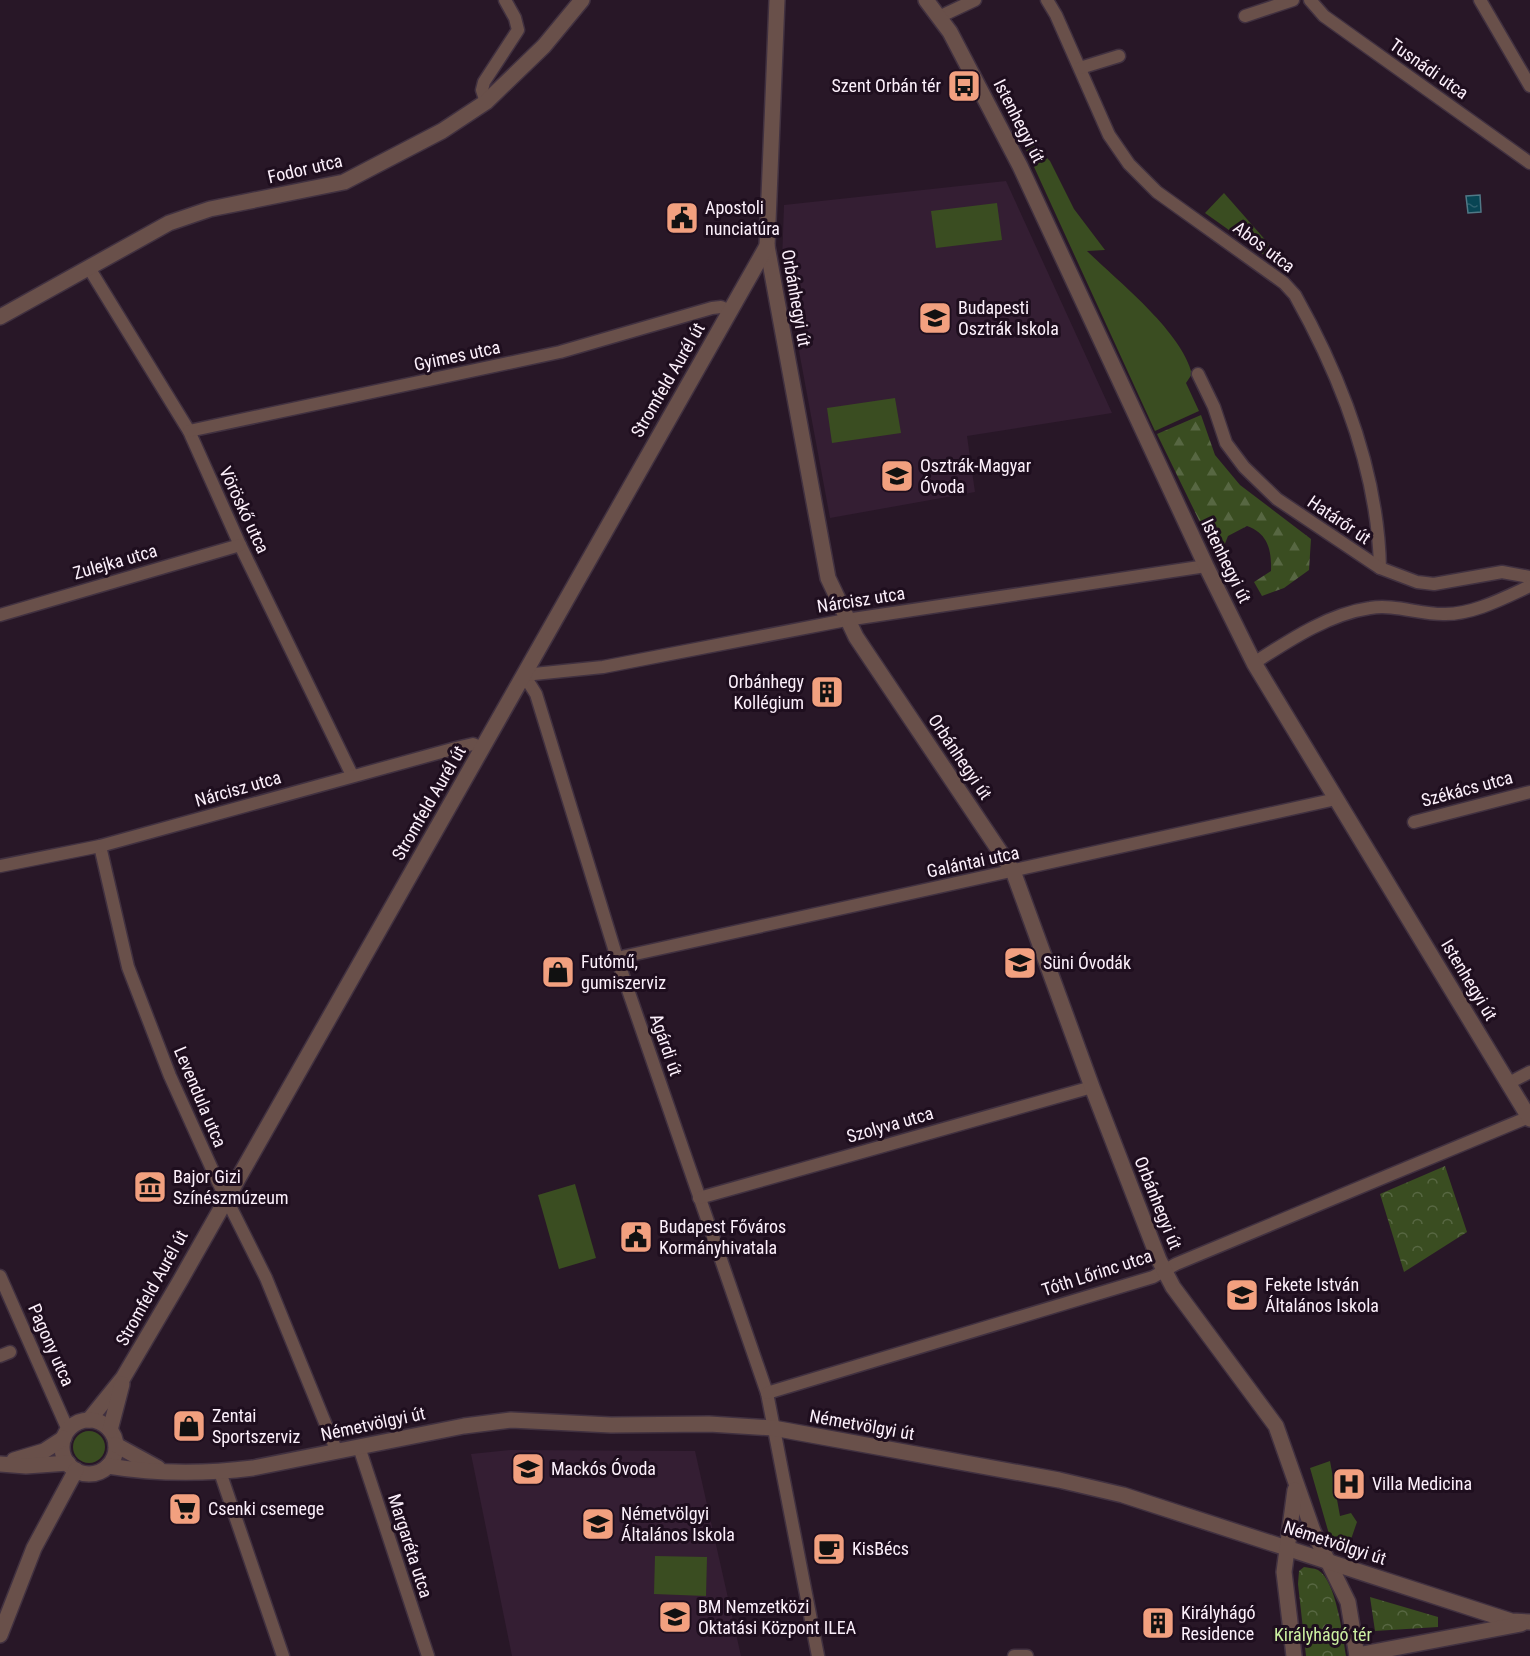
<svg xmlns="http://www.w3.org/2000/svg" width="1530" height="1656" font-family="'Roboto Condensed',sans-serif">
  <defs>
    <pattern id="forest-firs" width="22" height="20" patternUnits="userSpaceOnUse" patternTransform="scale(1.5)"><rect width="22" height="20" fill="#3a4d21"/><path d="M5 1l3.5 6h-7zM16 11l3.5 6h-7z" fill="#576742"/></pattern>
    <pattern id="park-crowns" width="20" height="18" patternUnits="userSpaceOnUse" patternTransform="scale(1.5)"><rect width="20" height="18" fill="#3a4d21"/><path d="M2 6a3 3 0 1 1 6 0M12 15a3 3 0 1 1 6 0" fill="none" stroke="#576742"/></pattern>
    <pattern id="water-ripples" width="26" height="14" patternUnits="userSpaceOnUse" patternTransform="scale(1.5)"><rect width="26" height="14" fill="#084554"/><path d="M2 4q2-2 4 0t4 0M15 11q2-2 4 0t4 0" fill="none" stroke="#2d606e"/></pattern>
  </defs>
  <rect width="100%" height="100%" fill="#281727"/>
  <!-- built -->
  <g fill="#341e33">
    <path d="M1006,181L1112,413L967,436L975,492L830,518L799,351L805,334L799,302L787,288L782,262L784,205Z"/>
    <path d="M510,1450L695,1451L741,1656H512L471,1454Z"/>
  </g>
  <!-- grass -->
  <g fill="#3a4d21">
    <path d="M1032,143L1050,161L1074,209L1105,250L1087,251C1119,282 1182,332 1192,374L1186,383L1199,411L1155,431L1024,145Z"/>
    <path d="M1224,193L1268,243L1269,250L1264,255L1205,213Z"/>
    <path d="M997,203L1002,240L936,248L931,211Z"/>
    <path d="M895,398L901,433L832,443L827,408Z"/>
    <path d="M575,1184L596,1258L559,1269L538,1195Z"/>
    <circle cx="89" cy="1447" r="16"/>
    <path d="M1330,1461L1340,1516L1351,1513L1357,1522L1348,1548L1331,1541L1310,1468Z"/>
    <path d="M655,1556L707,1557L706,1596L654,1594Z"/>
  </g>
  <!-- forest -->
  <path fill="url(#forest-firs)" d="M1201,415L1215,455L1240,485L1311,539L1309,570L1284,588L1262,596L1254,582L1271,571C1272,549 1267,533 1247,526L1228,536L1224,546L1215,553L1157,434Z"/>
  <!-- park -->
  <g fill="url(#park-crowns)">
    <path d="M1445,1166L1467,1232L1404,1272L1380,1194Z"/>
    <path d="M1304,1567C1308,1568 1314,1568 1318,1570C1336,1580 1343,1637 1346,1656H1306L1298,1584L1299,1571Z"/>
    <path d="M1370,1597L1438,1617V1627L1375,1631Z"/>
  </g>
  <!-- water -->
  <path fill="url(#water-ripples)" stroke="#517886" stroke-width="1.5" d="M1480,195L1481,212L1468,213L1466,196Z"/>
  <g fill="none" stroke-linecap="round" stroke-linejoin="round">
    <defs>
      <g id="minor">
        <path d="M1047,0L1056,15L1109,135L1129,164L1157,192L1284,283L1295,295C1342,379 1378,471 1380,568"/>
        <path d="M1310,0L1324,16L1530,163"/>
        <path d="M1480,0L1530,86"/>
        <path d="M941,16L975,0"/>
        <path d="M1245,16L1293,0"/>
        <path d="M1080,68L1119,56"/>
        <path d="M486,102L482,90L484,82L518,30L515,18L505,0"/>
        <path d="M89,268L189,431L240,545L352,775"/>
        <path d="M1198,374L1214,407L1226,443L1244,467L1277,499L1380,568L1417,582L1434,584L1502,572L1530,577"/>
        <path d="M189,431L560,352L712,308L721,307L730,311"/>
        <path d="M0,615L240,545"/>
        <path d="M1254,663C1288,641 1328,614 1370,608C1394,604 1419,614 1443,614C1472,615 1504,598 1530,586"/>
        <path d="M524,675L536,694L617,958L767,1393L818,1656"/>
        <path d="M524,675L603,667L846,620L1206,566"/>
        <path d="M1414,822L1530,792"/>
        <path d="M100,846L128,967L170,1076L217,1180L266,1278L337,1452"/>
        <path d="M0,866L100,846L456,748L473,744L483,748"/>
        <path d="M617,958L1336,799"/>
        <path d="M1509,1083L1530,1072"/>
        <path d="M699,1198L1092,1087"/>
        <path d="M0,1276L68,1430"/>
        <path d="M0,1356L10,1352"/>
        <path d="M767,1393L1153,1277L1176,1264L1529,1117"/>
        <path d="M359,1447L428,1656"/>
        <path d="M220,1472L283,1656"/>
        <path d="M1014,1656H1027"/>
      </g>
      <g id="tertiary">
        <path d="M777,0L767,246L828,578L856,637L1013,871L1092,1087L1159,1260L1173,1287L1276,1426L1313,1531L1348,1602L1357,1656"/>
        <path d="M926,0L950,32L1020,166L1206,566L1254,663L1530,1119"/>
        <path d="M0,317L169,223L210,209L344,182L442,131L486,102L544,46L582,0"/>
        <path d="M89,1420L123,1378L180,1281L767,246"/>
        <circle cx="89" cy="1447" r="27"/>
        <path d="M110,1430L122,1384"/>
        <path d="M116,1445L158,1468"/>
        <path d="M14,1460L44,1451L64,1438"/>
        <path d="M0,1464L26,1466L68,1463"/>
        <path d="M108,1466C156,1474 204,1474 253,1468L464,1426L511,1420L611,1425L709,1424L773,1428L1059,1480L1123,1495L1511,1621L1530,1622"/>
        <path d="M0,1635L34,1548L76,1470"/>
        <path d="M1357,1655L1521,1624"/>
        <path d="M1294,1656L1284,1572L1295,1490"/>
      </g>
    </defs>
    <!-- minor casing -->
    <use href="#minor" stroke="#413140" stroke-width="15"/>
    <!-- tertiary casing -->
    <use href="#tertiary" stroke="#413140" stroke-width="18"/>
    <!-- minor -->
    <use href="#minor" stroke="#69504a" stroke-width="12"/>
    <!-- tertiary -->
    <use href="#tertiary" stroke="#69504a" stroke-width="15"/>
  </g>
  <!-- icons -->
  <defs>
    <symbol id="bus-square" viewBox="-11 -11 22 22"><rect x="-9" y="-9" width="18" height="18" rx="4" fill="#f2a07f" stroke="#1e0e1e"/><path d="M-5-6H5V4H4V6H2V4H-2V6H-4V4H-5ZM-3.5-4V0h7V-4ZM-3.5 1.2v1.5H-2V1.2ZM2 1.2v1.5H3.5V1.2Z" fill="#111"/></symbol>
    <symbol id="civic-square" viewBox="-11 -11 22 22"><rect x="-9" y="-9" width="18" height="18" rx="4" fill="#f2a07f" stroke="#1e0e1e"/><path d="M-.6-6.5H3V-4.5H.6V-3L4-1V1h2V6H-6V1h2V-1L-.6-3ZM-1.2 2.5V6h2.4V2.5Z" fill="#111"/></symbol>
    <symbol id="school-square" viewBox="-11 -11 22 22"><rect x="-9" y="-9" width="18" height="18" rx="4" fill="#f2a07f" stroke="#1e0e1e"/><path d="M0-5L7-2L0 1L-7-2ZM-4 1L0 2.5L4 1V4Q0 6-4 4Z" fill="#111"/></symbol>
    <symbol id="building-square" viewBox="-11 -11 22 22"><rect x="-9" y="-9" width="18" height="18" rx="4" fill="#f2a07f" stroke="#1e0e1e"/><path d="M-4-6H4V6H1V3H-1V6H-4ZM-2.5-4.3h1.7v1.8h-1.7ZM.8-4.3h1.7v1.8H.8ZM-2.5-1h1.7V.8h-1.7ZM.8-1h1.7V.8H.8Z" fill="#111"/></symbol>
    <symbol id="shop-square" viewBox="-11 -11 22 22"><rect x="-9" y="-9" width="18" height="18" rx="4" fill="#f2a07f" stroke="#1e0e1e"/><path d="M-5-2.5h2.3a2.7 3.5 0 0 1 5.4 0H5L5.5 6h-11ZM-1.5-2.5h3a1.5 2.3 0 0 0-3 0Z" fill="#111"/></symbol>
    <symbol id="museum-square" viewBox="-11 -11 22 22"><rect x="-9" y="-9" width="18" height="18" rx="4" fill="#f2a07f" stroke="#1e0e1e"/><path d="M0-6L6-3V-2H-6V-3ZM-5-1h2V3h-2ZM-1-1h2V3h-2ZM3-1h2V3H3ZM-6 4H6V6H-6Z" fill="#111"/></symbol>
    <symbol id="hospital-square" viewBox="-11 -11 22 22"><rect x="-9" y="-9" width="18" height="18" rx="4" fill="#f2a07f" stroke="#1e0e1e"/><path d="M-5-5h3v3.5h4V-5h3V5h-3V1.5h-4V5h-3Z" fill="#111"/></symbol>
    <symbol id="supermarket-square" viewBox="-11 -11 22 22"><rect x="-9" y="-9" width="18" height="18" rx="4" fill="#f2a07f" stroke="#1e0e1e"/><path d="M-6-5.5h2.5l.6 2H6L4.5 2H-2.5L-4.4-4H-6ZM-1.5 3.2a1.3 1.3 0 1 0 .1 0ZM3 3.2a1.3 1.3 0 1 0 .1 0Z" fill="#111"/></symbol>
    <symbol id="cafe-square" viewBox="-11 -11 22 22"><rect x="-9" y="-9" width="18" height="18" rx="4" fill="#f2a07f" stroke="#1e0e1e"/><path d="M-5.5-4.5H6V0H3Q3 3.5 0 3.5H-2.5Q-5.5 3.5-5.5 0ZM3-3.2v2h1.7v-2ZM-6 4.5H4V6H-6Z" fill="#111"/></symbol>
  </defs>
  <g fill-rule="evenodd">
    <use href="#bus-square" x="945" y="67" width="38" height="38"/>
    <use href="#civic-square" x="663" y="199" width="38" height="38"/>
    <use href="#school-square" x="916" y="299" width="38" height="38"/>
    <use href="#school-square" x="878" y="457" width="38" height="38"/>
    <use href="#building-square" x="808" y="673" width="38" height="38"/>
    <use href="#school-square" x="1001" y="944" width="38" height="38"/>
    <use href="#shop-square" x="539" y="953" width="38" height="38"/>
    <use href="#museum-square" x="131" y="1168" width="38" height="38"/>
    <use href="#civic-square" x="617" y="1218" width="38" height="38"/>
    <use href="#school-square" x="1223" y="1276" width="38" height="38"/>
    <use href="#shop-square" x="170" y="1407" width="38" height="38"/>
    <use href="#school-square" x="509" y="1450" width="38" height="38"/>
    <use href="#hospital-square" x="1330" y="1465" width="38" height="38"/>
    <use href="#supermarket-square" x="166" y="1490" width="38" height="38"/>
    <use href="#school-square" x="579" y="1505" width="38" height="38"/>
    <use href="#cafe-square" x="810" y="1530" width="38" height="38"/>
    <use href="#school-square" x="656" y="1598" width="38" height="38"/>
    <use href="#building-square" x="1139" y="1604" width="38" height="38"/>
  </g>
  <g text-anchor="middle" stroke-width="6" stroke-linejoin="round" paint-order="stroke">
    <!-- street labels -->
    <g font-size="18" fill="#fcf0fb" stroke="#1e0e1e">
      <text transform="translate(1429 69) rotate(35)" y="6">Tusnádi utca</text>
      <text transform="translate(1019 121) rotate(63)" y="6">Istenhegyi út</text>
      <text transform="translate(305 169) rotate(-13)" y="6">Fodor utca</text>
      <text transform="translate(1264 247) rotate(37)" y="6">Abos utca</text>
      <text transform="translate(796 298) rotate(80)" y="6">Orbánhegyi út</text>
      <text transform="translate(457 356) rotate(-12)" y="6">Gyimes utca</text>
      <text transform="translate(668 380) rotate(-60)" y="6">Stromfeld Aurél út</text>
      <text transform="translate(244 510) rotate(65)" y="6">Vöröskő utca</text>
      <text transform="translate(1339 520) rotate(34)" y="6">Határőr út</text>
      <text transform="translate(1226 561) rotate(64)" y="6">Istenhegyi út</text>
      <text transform="translate(115 562) rotate(-16)" y="6">Zulejka utca</text>
      <text transform="translate(861 600) rotate(-9)" y="6">Nárcisz utca</text>
      <text transform="translate(960 757) rotate(56)" y="6">Orbánhegyi út</text>
      <text transform="translate(238 789) rotate(-16)" y="6">Nárcisz utca</text>
      <text transform="translate(1467 789) rotate(-15)" y="6">Székács utca</text>
      <text transform="translate(429 803) rotate(-60)" y="6">Stromfeld Aurél út</text>
      <text transform="translate(973 862) rotate(-12)" y="6">Galántai utca</text>
      <text transform="translate(1469 980) rotate(59)" y="6">Istenhegyi út</text>
      <text transform="translate(666 1045) rotate(71)" y="6">Agárdi út</text>
      <text transform="translate(200 1097) rotate(67)" y="6">Levendula utca</text>
      <text transform="translate(890 1125) rotate(-16)" y="6">Szolyva utca</text>
      <text transform="translate(1158 1203) rotate(68)" y="6">Orbánhegyi út</text>
      <text transform="translate(1097 1273) rotate(-18)" y="6">Tóth Lőrinc utca</text>
      <text transform="translate(152 1288) rotate(-61)" y="6">Stromfeld Aurél út</text>
      <text transform="translate(51 1345) rotate(66)" y="6">Pagony utca</text>
      <text transform="translate(373 1424) rotate(-12)" y="6">Németvölgyi út</text>
      <text transform="translate(862 1425) rotate(10)" y="6">Németvölgyi út</text>
      <text transform="translate(1335 1543) rotate(18)" y="6">Németvölgyi út</text>
      <text transform="translate(410 1546) rotate(72)" y="6">Margaréta utca</text>
    </g>
    <!-- poi labels -->
    <g font-size="18" fill="#fcf0fb" stroke="#1e0e1e" text-anchor="start">
      <text x="941" y="92" text-anchor="end">Szent Orbán tér</text>
      <text x="705" y="214">Apostoli<tspan x="705" dy="21">nunciatúra</tspan></text>
      <text x="958" y="314">Budapesti<tspan x="958" dy="21">Osztrák Iskola</tspan></text>
      <text x="920" y="472">Osztrák-Magyar<tspan x="920" dy="21">Óvoda</tspan></text>
      <text x="804" y="688" text-anchor="end">Orbánhegy<tspan x="804" dy="21">Kollégium</tspan></text>
      <text x="581" y="968">Futómű,<tspan x="581" dy="21">gumiszerviz</tspan></text>
      <text x="1043" y="969">Süni Óvodák</text>
      <text x="173" y="1183">Bajor Gizi<tspan x="173" dy="21">Színészmúzeum</tspan></text>
      <text x="659" y="1233">Budapest Főváros<tspan x="659" dy="21">Kormányhivatala</tspan></text>
      <text x="1265" y="1291">Fekete István<tspan x="1265" dy="21">Általános Iskola</tspan></text>
      <text x="212" y="1422">Zentai<tspan x="212" dy="21">Sportszerviz</tspan></text>
      <text x="551" y="1475">Mackós Óvoda</text>
      <text x="1372" y="1490">Villa Medicina</text>
      <text x="208" y="1515">Csenki csemege</text>
      <text x="621" y="1520">Németvölgyi<tspan x="621" dy="21">Általános Iskola</tspan></text>
      <text x="852" y="1555">KisBécs</text>
      <text x="698" y="1613">BM Nemzetközi<tspan x="698" dy="21">Oktatási Központ ILEA</tspan></text>
      <text x="1181" y="1619">Királyhágó<tspan x="1181" dy="21">Residence</tspan></text>
    </g>
    <!-- park labels -->
    <g font-size="18" fill="#cbefa1" stroke="#1e0e1e">
      <text x="1323" y="1641">Királyhágó tér</text>
    </g>
  </g>
</svg>
